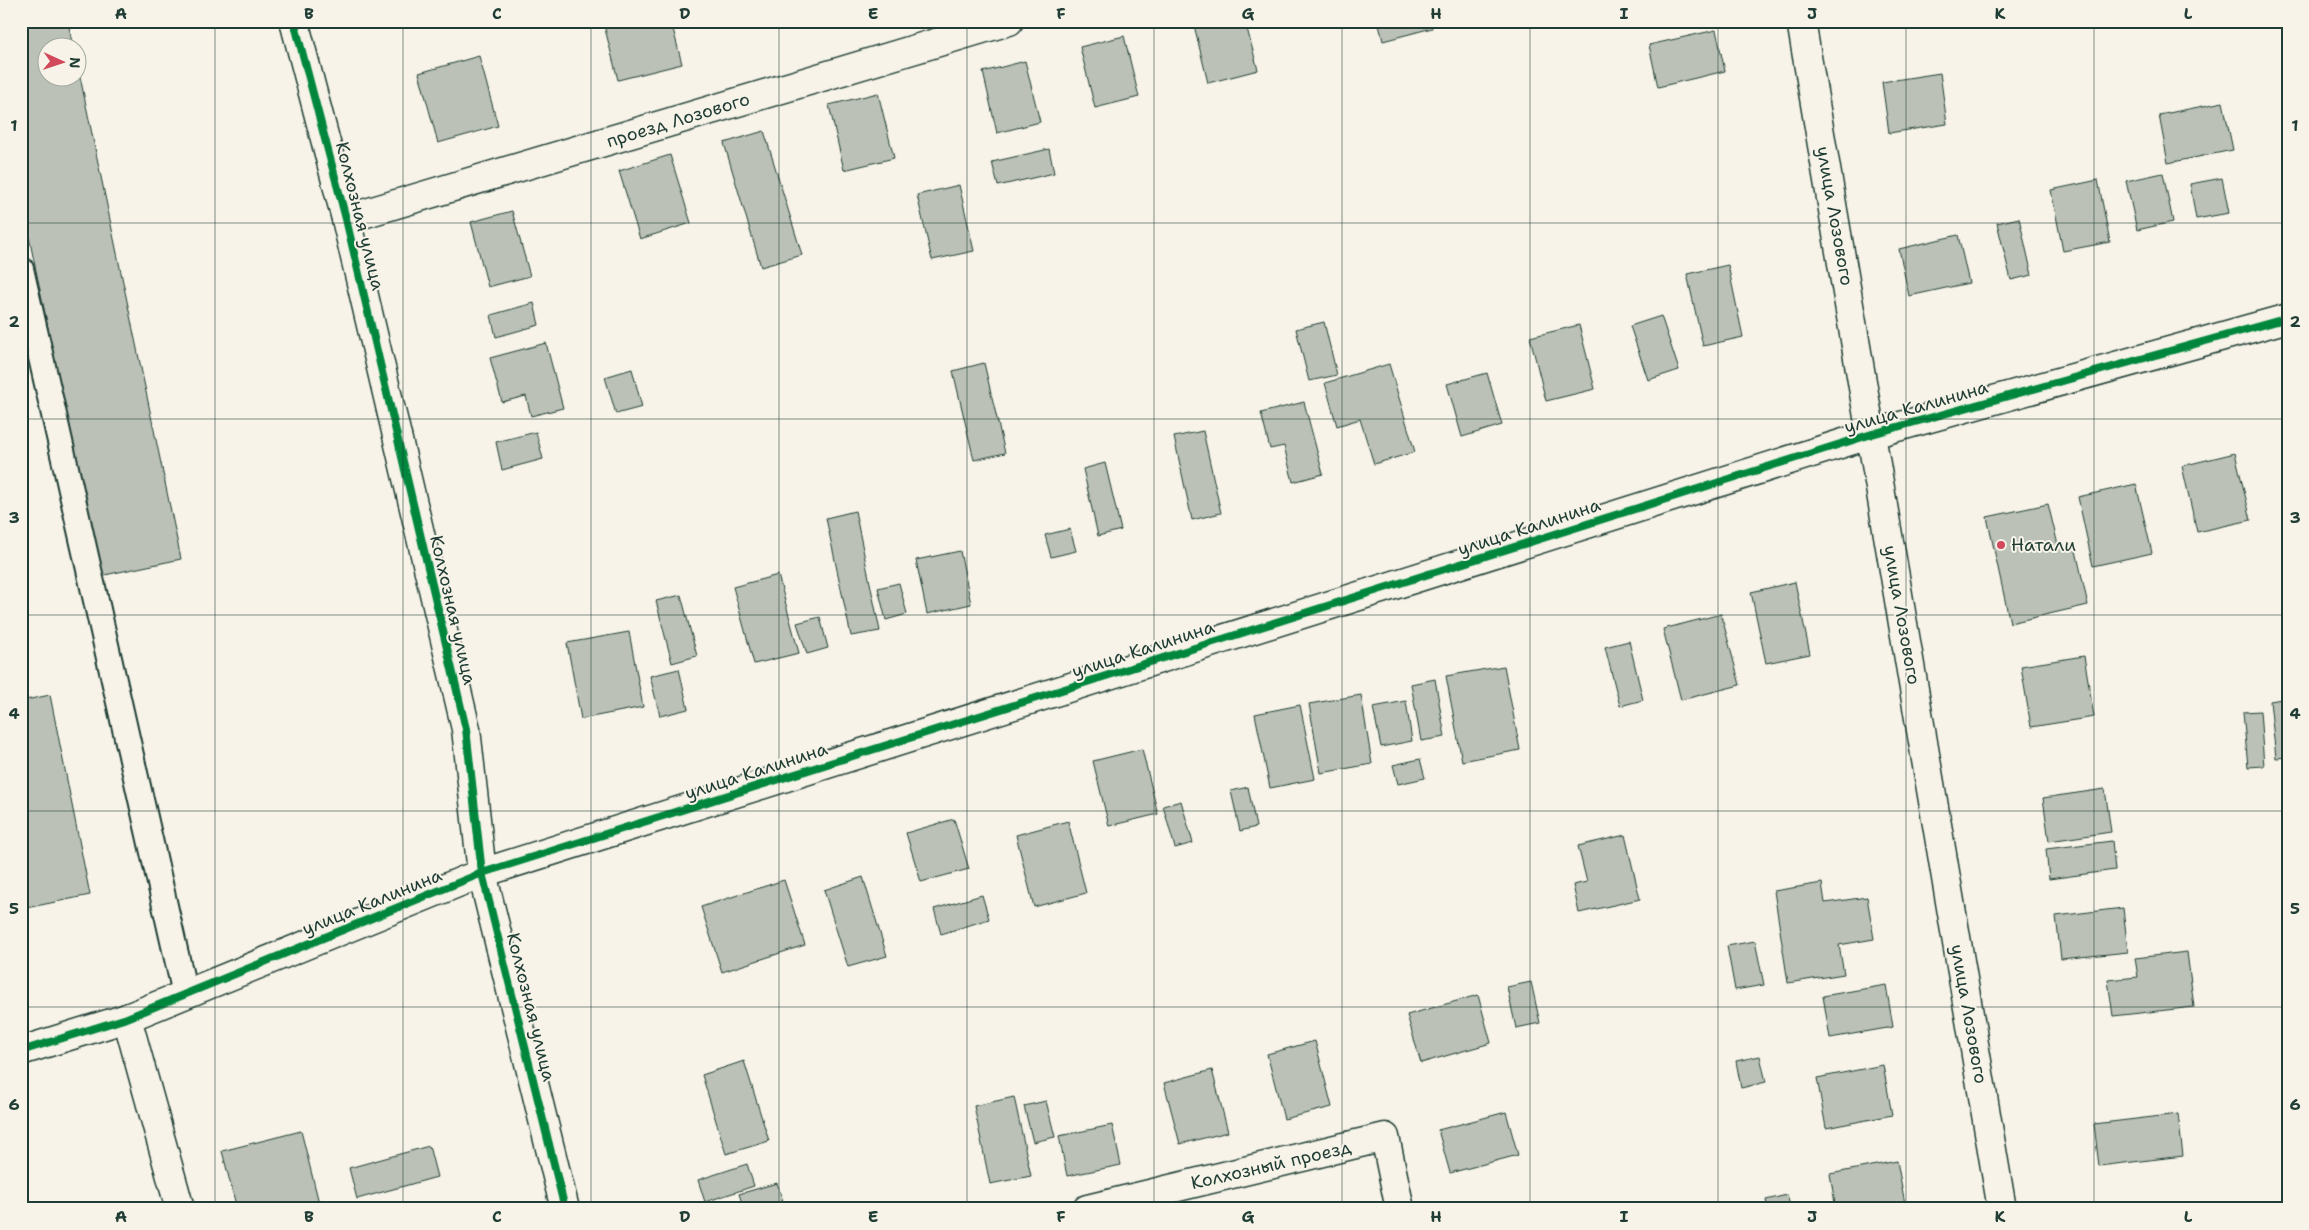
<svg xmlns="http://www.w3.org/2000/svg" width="2309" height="1230" font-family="'Shantell Sans',sans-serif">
  <rect width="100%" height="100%" fill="#f7f3e8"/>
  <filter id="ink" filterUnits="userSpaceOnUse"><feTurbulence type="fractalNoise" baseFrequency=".02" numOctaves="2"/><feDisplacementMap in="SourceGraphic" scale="10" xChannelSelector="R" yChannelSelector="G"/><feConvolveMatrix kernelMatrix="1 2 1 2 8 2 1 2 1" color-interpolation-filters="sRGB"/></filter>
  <g filter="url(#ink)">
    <!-- building -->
    <g fill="#bbc1b6" stroke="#1f3d34">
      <path d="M21,21H68L73,48H48V78H78V67L181,559L100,576L21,199Z"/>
      <path d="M603,21H671L682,64L618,80Z"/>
      <path d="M1193,21H1245L1258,70L1208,83Z"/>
      <path d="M1378,21H1430L1432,28L1383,41Z"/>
      <path d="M1716,30L1725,71L1658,87L1649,45Z"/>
      <path d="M1124,36L1139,97L1095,108L1080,47Z"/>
      <path d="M479,56L498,126L438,143L419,73Z"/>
      <path d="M1025,61L1040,122L997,133L983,72Z"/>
      <path d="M1940,73L1947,124L1889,133L1882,82Z"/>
      <path d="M878,93L894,158L844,170L829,105Z"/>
      <path d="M2223,102L2233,150L2168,163L2159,115Z"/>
      <path d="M764,131L802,255L761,267L724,143Z"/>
      <path d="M1049,149L1054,173L998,186L992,162Z"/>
      <path d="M670,155L691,223L640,239L619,171Z"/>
      <path d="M2163,173L2173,222L2137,230L2126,181Z"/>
      <path d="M2222,178L2229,213L2196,219L2190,184Z"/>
      <path d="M2098,180L2110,242L2063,251L2051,190Z"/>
      <path d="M959,185L974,251L932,260L917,195Z"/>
      <path d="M512,211L530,276L488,287L471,222Z"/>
      <path d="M2019,218L2032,275L2011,280L1997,223Z"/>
      <path d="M1958,235L1969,283L1909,296L1899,249Z"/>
      <path d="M1728,265L1743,337L1703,346L1687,274Z"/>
      <path d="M534,303L539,325L496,337L491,315Z"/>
      <path d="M1661,316L1679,370L1648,380L1630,326Z"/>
      <path d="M1324,322L1337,375L1309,381L1296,329Z"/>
      <path d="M1579,325L1595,389L1546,401L1530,337Z"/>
      <path d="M546,343L563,408L531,416L526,396L502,402L490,358Z"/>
      <path d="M984,363L1005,453L974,460L953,371Z"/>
      <path d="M1389,364L1415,452L1374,464L1360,419L1337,426L1325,383Z"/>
      <path d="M632,369L642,407L616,414L605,377Z"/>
      <path d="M1487,373L1502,425L1462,437L1447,384Z"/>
      <path d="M1304,402L1323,474L1293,482L1284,446L1270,449L1261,413Z"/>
      <path d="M1203,431L1221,513L1192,520L1174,437Z"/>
      <path d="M536,432L543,459L502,470L496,442Z"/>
      <path d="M2235,453L2251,520L2197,532L2182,466Z"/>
      <path d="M1105,463L1121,530L1098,536L1083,469Z"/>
      <path d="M2136,484L2152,553L2093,566L2078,497Z"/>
      <path d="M2048,504L2059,549L2075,546L2088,605L2010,623L1987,517Z"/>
      <path d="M855,511L880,631L851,636L826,518Z"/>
      <path d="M1070,529L1076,551L1051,557L1045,535Z"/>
      <path d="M960,551L971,604L927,614L916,560Z"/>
      <path d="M778,575L799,653L754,664L733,587Z"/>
      <path d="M1795,582L1810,654L1766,663L1751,592Z"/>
      <path d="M899,583L907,614L886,620L878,588Z"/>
      <path d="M681,595L697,656L672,663L656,601Z"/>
      <path d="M1721,614L1740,685L1681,700L1663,629Z"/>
      <path d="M820,617L828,648L807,654L797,623Z"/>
      <path d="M629,632L643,707L581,719L567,643Z"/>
      <path d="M1629,641L1643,700L1620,706L1605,647Z"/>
      <path d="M2084,656L2094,717L2031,727L2021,666Z"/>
      <path d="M1504,666L1520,750L1462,761L1446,676Z"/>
      <path d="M679,669L688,709L660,716L650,676Z"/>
      <path d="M1435,679L1445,737L1421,741L1411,684Z"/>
      <path d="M50,695L90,895L21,909V701Z"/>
      <path d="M1361,695L1372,764L1321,773L1309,704Z"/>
      <path d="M2288,698V757L2276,758L2270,701Z"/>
      <path d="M1406,701L1412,741L1381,747L1373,707Z"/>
      <path d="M1300,705L1315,779L1270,788L1255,714Z"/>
      <path d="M2260,711L2264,766L2248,767L2243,712Z"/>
      <path d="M1142,749L1158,814L1109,826L1093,761Z"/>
      <path d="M1420,759L1425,778L1398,784L1393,765Z"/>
      <path d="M1248,787L1256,827L1240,831L1231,791Z"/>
      <path d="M2105,789L2111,832L2049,841L2043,798Z"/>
      <path d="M1181,801L1193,843L1175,848L1163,806Z"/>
      <path d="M954,819L969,869L921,882L906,833Z"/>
      <path d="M1068,821L1086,893L1034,907L1016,835Z"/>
      <path d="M1625,835L1640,899L1579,913L1573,885L1587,882L1578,846Z"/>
      <path d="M2112,841L2115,870L2049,879L2046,849Z"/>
      <path d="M863,877L887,956L848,967L824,890Z"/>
      <path d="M784,880L805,945L722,972L701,907Z"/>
      <path d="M1822,883L1825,903L1867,897L1874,939L1839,945L1844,974L1788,983L1774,891Z"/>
      <path d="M982,895L989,919L941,934L934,909Z"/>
      <path d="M2123,908L2128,952L2061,959L2056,916Z"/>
      <path d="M1755,941L1764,985L1735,990L1727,946Z"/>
      <path d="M2187,952L2194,1007L2113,1016L2108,980L2138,977L2135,958Z"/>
      <path d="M1531,982L1540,1023L1516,1028L1507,987Z"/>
      <path d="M1886,985L1893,1027L1830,1038L1823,996Z"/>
      <path d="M1478,995L1491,1043L1421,1063L1407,1015Z"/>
      <path d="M1315,1041L1332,1107L1284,1119L1267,1054Z"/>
      <path d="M1760,1056L1766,1082L1741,1088L1736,1061Z"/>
      <path d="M744,1061L769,1141L726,1154L702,1075Z"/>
      <path d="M1883,1065L1892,1115L1826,1128L1817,1078Z"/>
      <path d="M1212,1070L1228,1132L1180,1144L1164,1083Z"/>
      <path d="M1014,1097L1031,1176L990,1184L974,1106Z"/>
      <path d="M1046,1101L1055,1137L1033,1142L1024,1106Z"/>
      <path d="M1506,1112L1518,1155L1450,1173L1438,1130Z"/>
      <path d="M2178,1114L2183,1156L2099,1166L2094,1124Z"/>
      <path d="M1112,1125L1121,1165L1067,1176L1059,1136Z"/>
      <path d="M301,1131L320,1207L312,1209H237L222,1151Z"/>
      <path d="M429,1146L437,1177L357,1199L349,1168Z"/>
      <path d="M1897,1161L1906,1209H1836L1830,1174Z"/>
      <path d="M747,1164L754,1186L705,1202L698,1180Z"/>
      <path d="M777,1183L783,1201L760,1209H744L739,1194Z"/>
      <path d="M1787,1195L1791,1209H1768L1766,1200Z"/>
      <path d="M2177,1205V1209H2147Z"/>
    </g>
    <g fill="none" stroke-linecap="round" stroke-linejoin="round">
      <defs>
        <path id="lane" d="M21,269L185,994"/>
        <g id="street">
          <path d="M294,21L346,219L466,729L482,873L565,1209"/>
          <path d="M346,219L1009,21"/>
          <path d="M127,1018L180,1209"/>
          <path d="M1087,1209L1385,1137L1400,1209"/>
        </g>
        <g id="secondary">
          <path d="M1801,21L2002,1209"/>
          <path d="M21,1051L127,1018L482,873L1872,434L2288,318"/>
        </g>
      </defs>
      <!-- lane casing -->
      <use href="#lane" stroke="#1f3d34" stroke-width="28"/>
      <!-- street casing -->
      <use href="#street" stroke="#1f3d34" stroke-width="31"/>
      <!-- secondary casing -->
      <use href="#secondary" stroke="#1f3d34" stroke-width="31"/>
      <!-- lane -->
      <use href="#lane" stroke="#f7f3e8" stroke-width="24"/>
      <!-- street -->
      <use href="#street" stroke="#f7f3e8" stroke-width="28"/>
      <!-- secondary -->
      <use href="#secondary" stroke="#f7f3e8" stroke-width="28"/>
      <defs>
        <g id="cycleway">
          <path d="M294,21L346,219L466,729L482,873L565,1209"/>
          <path d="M21,1051L127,1018L482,873L1872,434L2288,318"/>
        </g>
      </defs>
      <!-- cycleway casing -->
      <use href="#cycleway" stroke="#f7f3e8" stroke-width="11"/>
      <!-- cycleway -->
      <use href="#cycleway" stroke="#00873e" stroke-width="8"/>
    </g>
  </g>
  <!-- grid -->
  <path fill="none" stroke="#1f3d34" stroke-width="1" stroke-opacity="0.55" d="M215,21V1209M403,21V1209M591,21V1209M779,21V1209M967,21V1209M1154,21V1209M1342,21V1209M1530,21V1209M1718,21V1209M1906,21V1209M2094,21V1209M21,223H2288M21,419H2288M21,615H2288M21,811H2288M21,1007H2288"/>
  <!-- markers -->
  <circle fill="#d1495b" stroke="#f7f3e8" stroke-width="2" cx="2001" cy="545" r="5"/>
  <g text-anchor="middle" stroke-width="4" stroke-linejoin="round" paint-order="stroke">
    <!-- street labels -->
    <g font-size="18" fill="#1f3d34" stroke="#f7f3e8">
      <text transform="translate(678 120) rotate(-17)" y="6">проезд Лозового</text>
      <text transform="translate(360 216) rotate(76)" y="6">Колхозная улица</text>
      <text transform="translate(1835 216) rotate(80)" y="6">улица Лозового</text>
      <text transform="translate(1916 407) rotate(-16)" y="6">улица Калинина</text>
      <text transform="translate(1529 527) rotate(-18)" y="6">улица Калинина</text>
      <text transform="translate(453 610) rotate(77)" y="6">Колхозная улица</text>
      <text transform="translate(1902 615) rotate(80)" y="6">улица Лозового</text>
      <text transform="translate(1143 649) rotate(-18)" y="6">улица Калинина</text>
      <text transform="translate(756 771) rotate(-18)" y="6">улица Калинина</text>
      <text transform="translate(372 902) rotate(-22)" y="6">улица Калинина</text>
      <text transform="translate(531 1007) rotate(76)" y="6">Колхозная улица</text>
      <text transform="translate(1969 1014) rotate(80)" y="6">улица Лозового</text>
      <text transform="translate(1271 1165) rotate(-13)" y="6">Колхозный проезд</text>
    </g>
    <!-- poi labels -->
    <g font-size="18" fill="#1f3d34" stroke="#f7f3e8" text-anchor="start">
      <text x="2011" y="551">Натали</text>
    </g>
  </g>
  <!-- margin -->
  <rect width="2309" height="1230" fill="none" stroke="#f7f3e8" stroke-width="55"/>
  <!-- north arrow -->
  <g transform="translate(62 62) rotate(93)"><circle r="24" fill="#f7f3e8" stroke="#a1aaa0"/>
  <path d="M0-4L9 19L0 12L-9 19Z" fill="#d1495b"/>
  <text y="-8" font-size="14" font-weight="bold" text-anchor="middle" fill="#1f3d34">N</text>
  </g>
  <rect x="28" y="28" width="2254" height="1174" fill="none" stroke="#1f3d34" stroke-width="2"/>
  <g font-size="16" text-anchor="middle" font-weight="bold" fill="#1f3d34">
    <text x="121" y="19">A</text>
    <text x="309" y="19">B</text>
    <text x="497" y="19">C</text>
    <text x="685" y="19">D</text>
    <text x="873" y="19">E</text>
    <text x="1061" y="19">F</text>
    <text x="1248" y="19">G</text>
    <text x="1436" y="19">H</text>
    <text x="1624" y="19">I</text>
    <text x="1812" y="19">J</text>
    <text x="2000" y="19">K</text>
    <text x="2188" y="19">L</text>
    <text x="14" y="131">1</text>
    <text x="2295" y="131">1</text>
    <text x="14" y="327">2</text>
    <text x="2295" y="327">2</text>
    <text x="14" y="523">3</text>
    <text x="2295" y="523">3</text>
    <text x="14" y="719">4</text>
    <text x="2295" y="719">4</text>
    <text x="14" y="914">5</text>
    <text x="2295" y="914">5</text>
    <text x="14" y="1110">6</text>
    <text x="2295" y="1110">6</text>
    <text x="121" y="1222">A</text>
    <text x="309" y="1222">B</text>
    <text x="497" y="1222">C</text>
    <text x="685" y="1222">D</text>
    <text x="873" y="1222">E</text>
    <text x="1061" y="1222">F</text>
    <text x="1248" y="1222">G</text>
    <text x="1436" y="1222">H</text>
    <text x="1624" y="1222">I</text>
    <text x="1812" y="1222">J</text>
    <text x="2000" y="1222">K</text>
    <text x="2188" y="1222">L</text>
  </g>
</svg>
